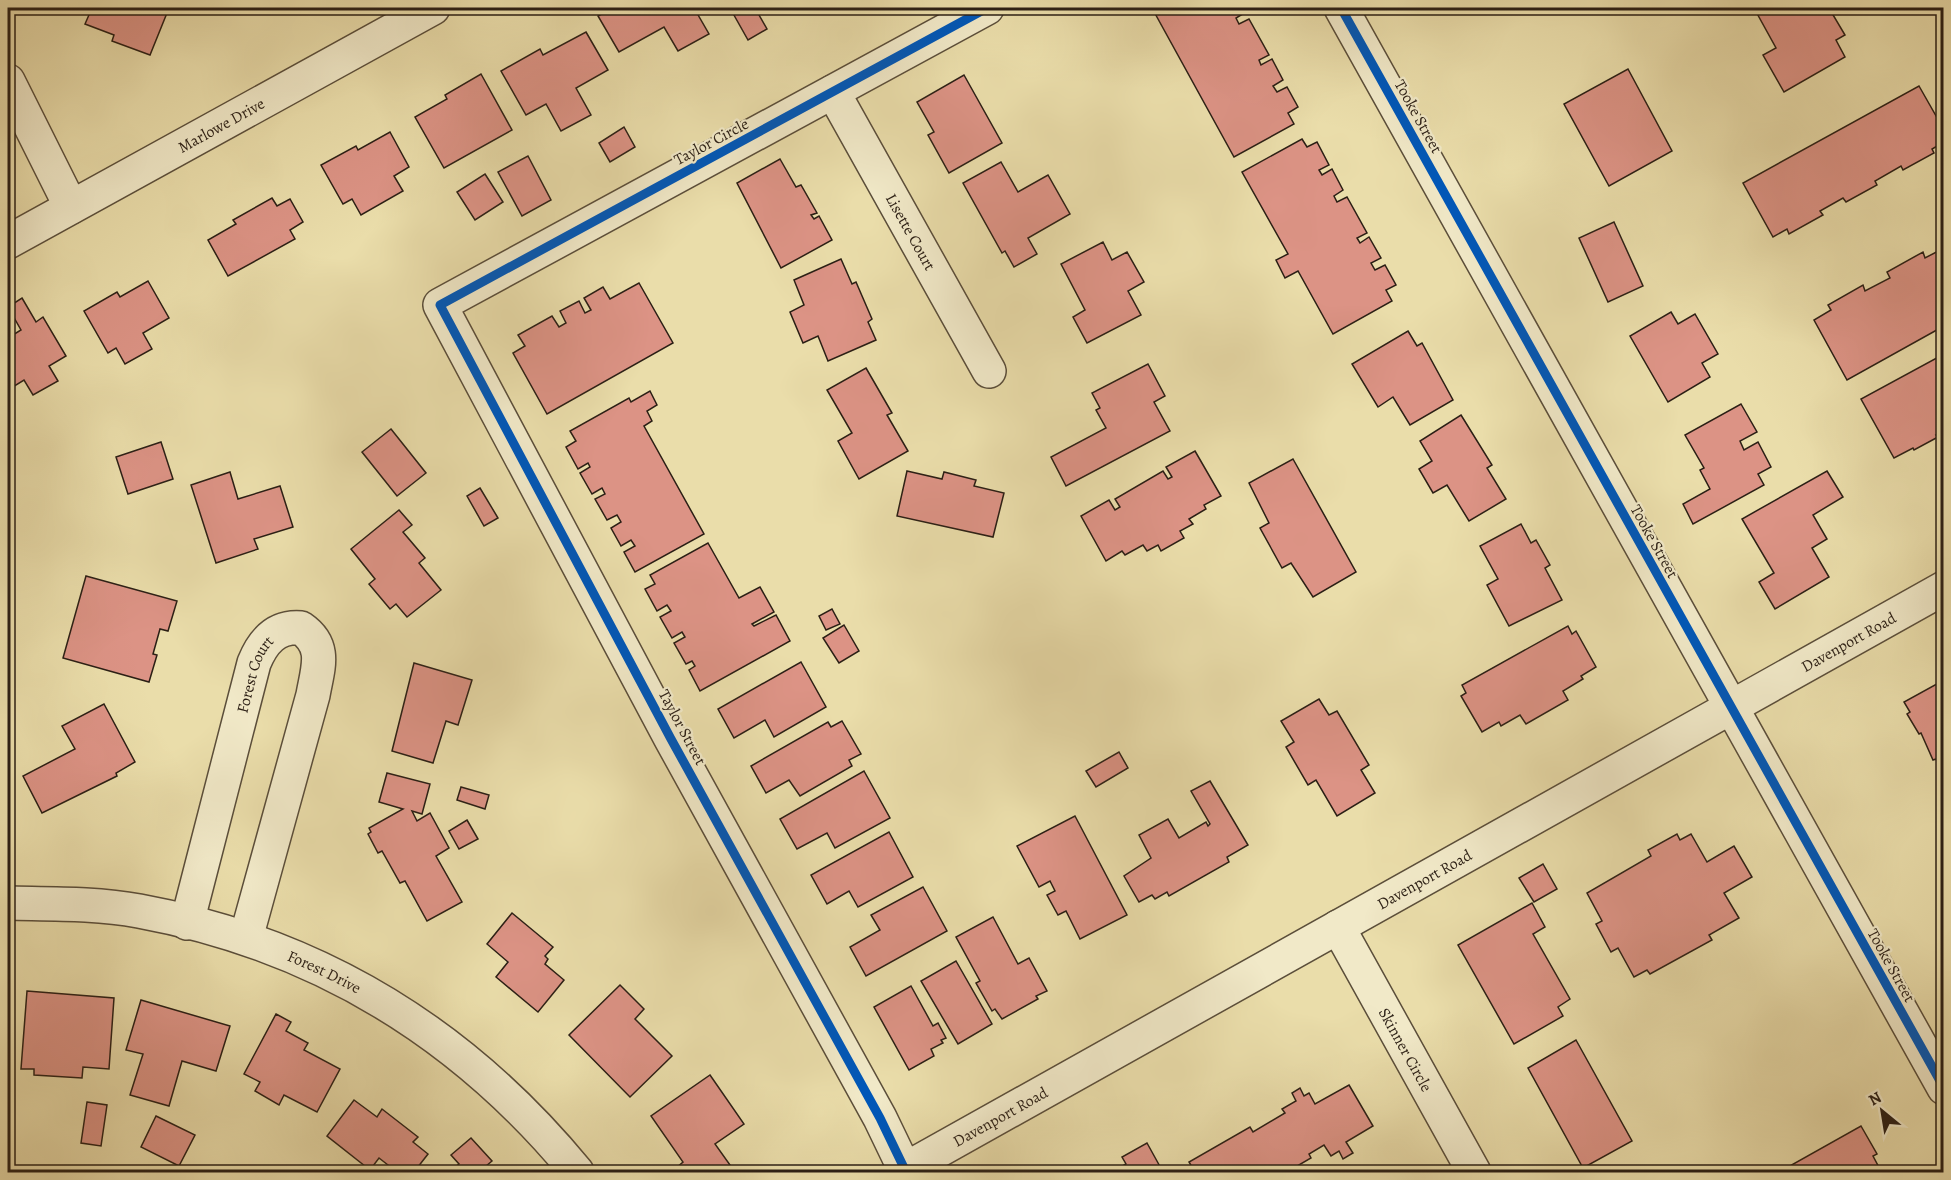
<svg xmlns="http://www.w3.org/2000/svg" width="1951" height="1180" font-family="Alegreya,serif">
  <rect width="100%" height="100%" fill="#eaddaa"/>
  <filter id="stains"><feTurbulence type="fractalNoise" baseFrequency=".00333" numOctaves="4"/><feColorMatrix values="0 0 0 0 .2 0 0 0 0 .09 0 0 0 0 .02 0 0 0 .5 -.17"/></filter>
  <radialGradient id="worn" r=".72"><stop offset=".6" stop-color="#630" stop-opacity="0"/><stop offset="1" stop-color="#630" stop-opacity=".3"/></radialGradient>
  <!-- building -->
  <g fill="#dc9385" stroke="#2b1f15" stroke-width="1.5">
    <path d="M92,8H169L150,55L112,41L114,35L85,24Z"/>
    <path d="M613,8H686L688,11L694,8L709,34L678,51L664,27L619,52L598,16Z"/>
    <path d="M730,8H755L767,29L748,40Z"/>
    <path d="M1152,8H1243L1246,12L1236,18L1239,24L1249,19L1269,55L1259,60L1261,65L1272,59L1283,80L1273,86L1277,92L1287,87L1298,107L1288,113L1294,124L1234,157Z"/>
    <path d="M1754,8H1829L1845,35L1836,40L1845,57L1784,92L1763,55L1776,48Z"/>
    <path d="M586,32L608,70L576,88L591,115L561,131L546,104L526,115L501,71L540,49L543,55Z"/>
    <path d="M1628,69L1672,151L1609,186L1564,104Z"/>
    <path d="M481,74L512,130L444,168L415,117L447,99L445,95Z"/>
    <path d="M964,75L1002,143L949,173L928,135L934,132L917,102Z"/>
    <path d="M1919,86L1944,130V142L1932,149L1934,153L1903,170L1901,166L1875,181L1877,185L1846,202L1843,198L1820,211L1823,215L1789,234L1787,229L1773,237L1743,183Z"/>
    <path d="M624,127L635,147L610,162L599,143Z"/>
    <path d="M390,132L409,167L394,176L403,191L361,215L352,199L343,204L321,165L356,146L358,150Z"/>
    <path d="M1302,139L1307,147L1317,142L1329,165L1319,170L1322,175L1332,169L1343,190L1334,196L1337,202L1347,197L1367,233L1357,238L1360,243L1369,237L1381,258L1371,263L1375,270L1385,265L1396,285L1386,290L1392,301L1333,334L1298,271L1285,278L1276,260L1288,254L1242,172Z"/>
    <path d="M528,156L551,200L522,216L498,172Z"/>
    <path d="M780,159L796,187L801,185L817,213L811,215L814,219L819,216L832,240L781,268L737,183Z"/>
    <path d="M1001,162L1018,192L1048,175L1070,214L1028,238L1037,254L1014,267L1005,251L1002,253L963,183Z"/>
    <path d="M485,174L503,202L475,220L457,192Z"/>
    <path d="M272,198L277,206L290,199L303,222L290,230L295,239L228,276L208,240L236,224L233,220Z"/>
    <path d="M1614,222L1643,286L1608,302L1579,238Z"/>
    <path d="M1103,242L1112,260L1127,252L1144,282L1128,291L1141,315L1087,343L1073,317L1085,310L1061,264Z"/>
    <path d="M1944,248V326L1847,380L1814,320L1831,310L1828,305L1863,285L1865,291L1890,278L1887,272L1923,252L1925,258Z"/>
    <path d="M841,259L852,284L856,282L872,319L868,322L876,340L828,361L818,336L803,343L790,312L804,305L794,280Z"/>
    <path d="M148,281L169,318L143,333L152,349L125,364L116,348L108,353L84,311L117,292L120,297Z"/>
    <path d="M639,283L673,343L547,414L513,353L525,346L518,335L552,316L559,327L566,323L560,311L579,301L585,313L591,310L584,298L603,287L610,299Z"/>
    <path d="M22,298L36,322L43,317L66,356L49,366L58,381L33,395L24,380L8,390V338L21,330L8,307Z"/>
    <path d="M1671,312L1678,324L1695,314L1718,354L1702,363L1710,377L1668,402L1630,336Z"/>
    <path d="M1408,331L1417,346L1422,343L1453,400L1410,425L1393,397L1378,407L1352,364Z"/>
    <path d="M1944,354V431L1936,435L1938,437L1914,450L1913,448L1894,458L1861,399Z"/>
    <path d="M1148,364L1165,396L1154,402L1170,431L1066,486L1051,457L1106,428L1096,410L1100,408L1092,393Z"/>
    <path d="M866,368L892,413L887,415L908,451L859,479L838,441L852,433L827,390Z"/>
    <path d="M650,391L657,405L647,411L652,421L644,426L704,534L635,572L624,552L635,546L631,540L621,546L611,528L621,522L617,515L607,520L595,499L605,494L602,488L592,494L580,473L590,467L588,463L578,469L566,447L576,441L570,431L629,398L631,402Z"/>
    <path d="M1741,404L1757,432L1740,441L1744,450L1758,442L1771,467L1758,474L1764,485L1693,524L1683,504L1710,489L1700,470L1704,468L1685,435Z"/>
    <path d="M1461,415L1492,465L1487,468L1506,499L1469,521L1447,485L1433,493L1419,469L1432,461L1420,441Z"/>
    <path d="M391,429L426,473L397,496L362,452Z"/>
    <path d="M161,442L173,479L128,494L116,457Z"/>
    <path d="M1195,451L1221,496L1204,505L1206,509L1189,519L1193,524L1180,531L1184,538L1161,551L1158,545L1147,551L1143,545L1125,555L1122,551L1106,561L1081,516L1109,500L1115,510L1120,507L1115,499L1163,471L1168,479L1172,477L1166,467Z"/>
    <path d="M1293,459L1356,572L1313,597L1291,563L1282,568L1260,528L1269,523L1249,483Z"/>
    <path d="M907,471L942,479L944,472L976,480L974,486L1004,493L993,537L897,516Z"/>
    <path d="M1827,471L1843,497L1813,515L1827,539L1812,548L1829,577L1775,609L1759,582L1774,573L1742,519Z"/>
    <path d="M230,472L238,499L280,486L293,527L254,539L258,549L216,563L191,485Z"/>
    <path d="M480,488L498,518L484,526L467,496Z"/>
    <path d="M399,510L412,525L403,532L425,558L419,563L441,590L407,617L396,604L390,609L369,584L375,579L351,549Z"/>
    <path d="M1521,524L1531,543L1536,540L1550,565L1545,568L1562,600L1509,626L1487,585L1498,579L1480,546Z"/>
    <path d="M708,543L739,598L760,587L774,612L752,624L754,626L776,615L790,641L700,691L689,670L695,666L692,661L686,664L674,643L685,637L682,632L672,638L660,617L671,611L667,605L657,611L645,589L655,584L650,575Z"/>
    <path d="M86,576L177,601L168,631L160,629L153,654L157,655L149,682L63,658Z"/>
    <path d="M832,609L840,624L826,630L819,616Z"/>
    <path d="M844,625L859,651L839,663L823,638Z"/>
    <path d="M1568,626L1572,634L1576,631L1596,667L1581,676L1583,679L1563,691L1568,700L1526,724L1520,715L1501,726L1499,722L1482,732L1461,696L1466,693L1462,685Z"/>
    <path d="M801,662L826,707L774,737L765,720L734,738L718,709Z"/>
    <path d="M414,663L472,680L458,725L446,721L433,763L392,751Z"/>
    <path d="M1944,680V779L1936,759L1933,760L1921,733L1919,734L1907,714L1910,712L1904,702Z"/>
    <path d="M1319,699L1329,715L1337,711L1369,765L1361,770L1375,793L1337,816L1316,780L1308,785L1286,747L1294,742L1281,721Z"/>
    <path d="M104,704L135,762L116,773L117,776L42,813L23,776L75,749L62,726Z"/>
    <path d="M842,721L861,754L849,760L852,766L800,796L789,780L766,793L751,766L828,722L831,727Z"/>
    <path d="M1119,752L1128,768L1096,787L1086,771Z"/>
    <path d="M864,771L890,818L835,848L827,833L797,849L780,819Z"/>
    <path d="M387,773L430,784L422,814L412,811L417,821L430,813L449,848L436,856L462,902L427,921L405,881L400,883L382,851L378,853L368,834L371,832L369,828L403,809L379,802Z"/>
    <path d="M1210,781L1248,845L1227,857L1229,862L1169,896L1167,892L1155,899L1152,895L1139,902L1124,876L1151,858L1139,835L1168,819L1179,838L1206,822L1208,826L1210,824L1191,791Z"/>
    <path d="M461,787L489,795L485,809L457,800Z"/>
    <path d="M1075,816L1127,915L1080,939L1066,911L1058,915L1047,895L1055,891L1050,881L1039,887L1017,846Z"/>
    <path d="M467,820L478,839L459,849L449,831Z"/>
    <path d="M889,832L913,877L858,907L849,891L827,904L811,875Z"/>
    <path d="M1677,834L1680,840L1691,834L1707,862L1734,846L1752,877L1724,893L1739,918L1709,935L1712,940L1650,974L1647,970L1634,977L1618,948L1611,952L1596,924L1602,921L1587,893L1651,856L1648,850Z"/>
    <path d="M1543,864L1557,889L1534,902L1519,878Z"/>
    <path d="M923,887L947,931L866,976L850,947L880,930L871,915Z"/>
    <path d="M1532,903L1545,927L1533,934L1570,999L1558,1007L1563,1016L1514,1044L1458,945Z"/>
    <path d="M512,913L553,947L545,956L548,959L545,964L564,980L538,1012L496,977L508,962L487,944Z"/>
    <path d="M993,917L1018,964L1029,958L1047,991L1036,996L1038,999L1002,1019L995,1009L992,1011L976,983L980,981L956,937Z"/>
    <path d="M956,961L992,1024L958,1044L921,981Z"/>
    <path d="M620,985L644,1009L635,1019L672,1056L630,1097L569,1035Z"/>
    <path d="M911,986L933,1026L938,1023L946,1038L941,1040L943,1043L931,1049L934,1056L909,1070L874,1007Z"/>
    <path d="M27,991L114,998L109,1069L83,1067L82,1078L34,1075V1069H21Z"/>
    <path d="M141,1000L230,1026L216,1071L182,1061L169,1106L130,1095L143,1054L126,1050Z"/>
    <path d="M276,1014L291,1022L286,1031L308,1043L304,1050L340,1069L317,1112L284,1095L279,1105L255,1091L260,1082L244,1074Z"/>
    <path d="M1576,1040L1632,1141L1583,1168L1528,1068Z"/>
    <path d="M710,1075L744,1124L715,1144L735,1172H679L676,1168L683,1162L651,1116Z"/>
    <path d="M1349,1085L1373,1126L1346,1142L1353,1153L1343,1159L1339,1151L1331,1156L1324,1145L1309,1154L1311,1158L1287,1172H1195L1189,1162L1250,1127L1253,1132L1285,1113L1282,1109L1296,1101L1292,1093L1300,1088L1304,1096L1309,1093L1315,1104Z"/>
    <path d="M354,1100L377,1117L382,1109L418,1137L413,1142L428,1154L414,1172H397L379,1158L370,1170L327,1136Z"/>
    <path d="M87,1102L107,1105L101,1146L81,1143Z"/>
    <path d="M156,1116L195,1135L179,1166L141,1147Z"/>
    <path d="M1861,1126L1877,1154L1873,1156L1881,1171L1888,1167L1891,1172H1779Z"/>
    <path d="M471,1138L492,1161L479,1172H449L459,1164L451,1155Z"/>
    <path d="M1147,1143L1163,1172H1112L1126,1164L1122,1157Z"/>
    <path d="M1659,1166L1661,1172H1638L1649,1169Z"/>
  </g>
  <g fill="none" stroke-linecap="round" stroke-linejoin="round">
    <defs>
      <g id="minor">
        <path d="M1341,8L1944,1088"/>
        <path d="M8,81L71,207"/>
        <path id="s1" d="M833,92L989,371"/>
        <path id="s2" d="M8,242L433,8"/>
        <path id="s3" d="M8,903C51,904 96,903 139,911C318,944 462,1032 577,1172"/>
        <path id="s4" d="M187,923L254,663C263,641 276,626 301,628C327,646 318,667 313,695L246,938"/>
        <path id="s5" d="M1338,927L1474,1172"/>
        <path id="s6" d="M904,1170L1944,588"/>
        <path d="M906,1172L880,1118L671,739L440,305L987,8"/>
      </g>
    </defs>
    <!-- minor casing -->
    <use href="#minor" stroke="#5b4e3a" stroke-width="36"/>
    <!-- minor -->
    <use href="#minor" stroke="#f1e9c8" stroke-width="33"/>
    <defs>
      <g id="cycleway">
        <path d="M1341,8L1944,1088"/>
        <path d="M906,1172L880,1118L671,739L440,305L987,8"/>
      </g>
    </defs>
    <!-- cycleway casing -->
    <use href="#cycleway" stroke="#f1e9c8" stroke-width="13"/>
    <!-- cycleway -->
    <use href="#cycleway" stroke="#0057b8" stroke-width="9"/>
  </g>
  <g text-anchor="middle" stroke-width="4.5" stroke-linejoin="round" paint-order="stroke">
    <!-- street labels -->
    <g font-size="16" fill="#2b1f15" stroke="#f1e9c8">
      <text transform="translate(1419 116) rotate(61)" y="6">Tooke Street</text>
      <text dy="6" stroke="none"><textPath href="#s2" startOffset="243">Marlowe Drive</textPath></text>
      <text transform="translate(711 141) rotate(-28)" y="6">Taylor Circle</text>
      <text dy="6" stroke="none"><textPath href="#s1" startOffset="160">Lisette Court</textPath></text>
      <text transform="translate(1655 541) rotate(61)" y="6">Tooke Street</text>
      <text dy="6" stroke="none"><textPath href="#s6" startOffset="1082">Davenport Road</textPath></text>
      <text dy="6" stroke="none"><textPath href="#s4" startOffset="258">Forest Court</textPath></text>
      <text transform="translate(683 727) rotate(62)" y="6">Taylor Street</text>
      <text dy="6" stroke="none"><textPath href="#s6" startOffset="596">Davenport Road</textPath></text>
      <text transform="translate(1892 965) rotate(61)" y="6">Tooke Street</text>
      <text dy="6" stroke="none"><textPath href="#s3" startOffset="327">Forest Drive</textPath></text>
      <text dy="6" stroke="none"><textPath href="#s5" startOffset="140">Skinner Circle</textPath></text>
      <text dy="6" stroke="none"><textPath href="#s6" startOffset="110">Davenport Road</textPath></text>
    </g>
  </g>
  <!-- margin -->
  <rect width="1951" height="1180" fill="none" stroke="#eaddaa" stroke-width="30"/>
  <rect x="9" y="9" width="1933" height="1162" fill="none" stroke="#2b1f15" stroke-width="3"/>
  <rect x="15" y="15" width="1921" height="1150" fill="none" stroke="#2b1f15" stroke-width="1.5"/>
  <!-- north arrow -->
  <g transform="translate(1882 1111) rotate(330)" stroke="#f1e9c8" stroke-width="4.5" paint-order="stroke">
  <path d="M0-4.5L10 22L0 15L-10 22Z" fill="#2b1f15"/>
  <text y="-9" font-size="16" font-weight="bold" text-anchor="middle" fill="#2b1f15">N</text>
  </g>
  <rect width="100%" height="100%" filter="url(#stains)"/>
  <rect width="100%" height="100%" fill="url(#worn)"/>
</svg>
